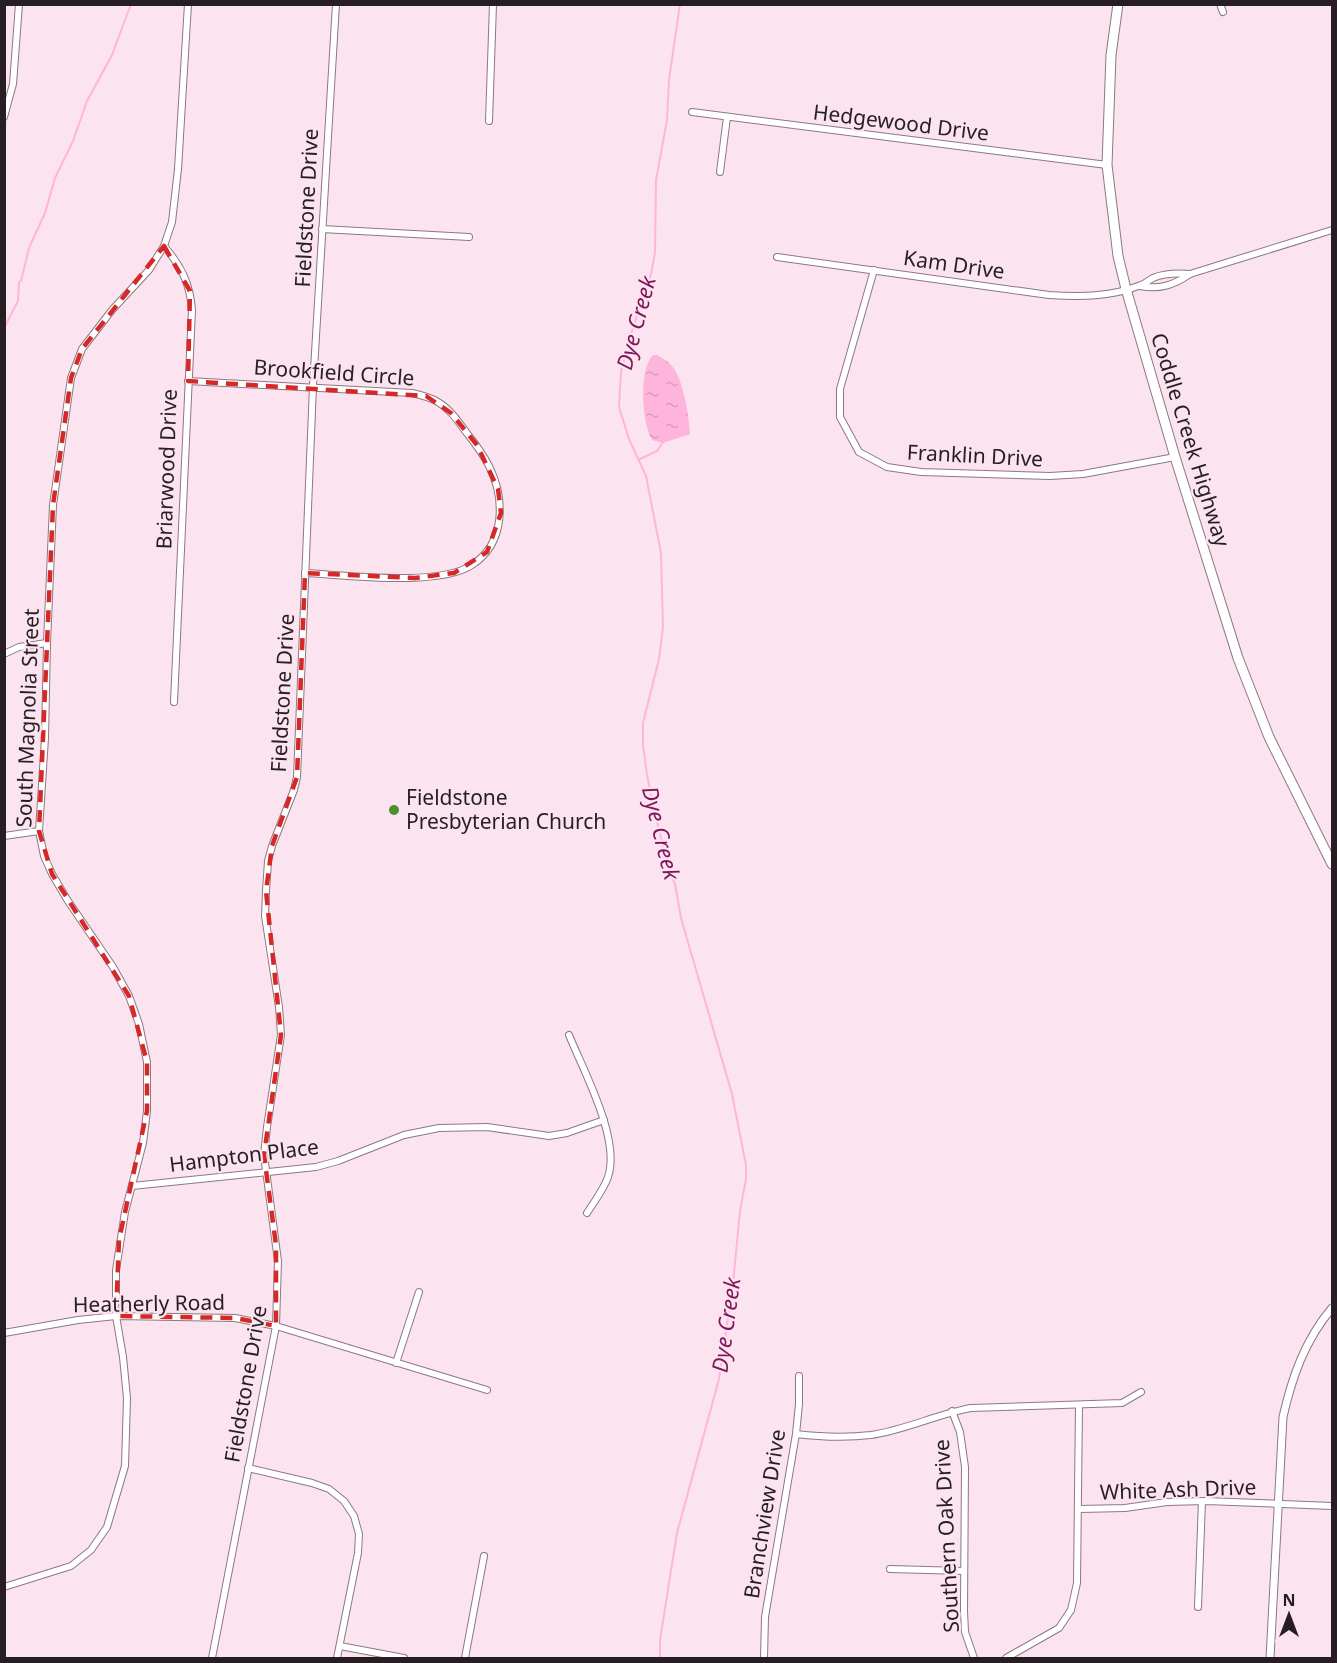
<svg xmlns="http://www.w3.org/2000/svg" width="1337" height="1663" font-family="'Noto Sans',sans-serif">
  <defs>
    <pattern id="water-ripples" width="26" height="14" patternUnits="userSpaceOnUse" patternTransform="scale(1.5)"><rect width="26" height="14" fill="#ffb4dc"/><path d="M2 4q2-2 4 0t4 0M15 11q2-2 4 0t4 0" fill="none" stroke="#da9abc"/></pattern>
  </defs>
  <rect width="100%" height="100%" fill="#fbe4ef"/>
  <!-- water -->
  <path fill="url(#water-ripples)" d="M653,355H657C662,358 668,361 672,366C684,381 689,416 690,434L663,443L652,440C642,423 638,370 653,355Z"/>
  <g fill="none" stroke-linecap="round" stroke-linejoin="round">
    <!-- stream -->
    <g stroke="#ffb4dc" stroke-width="2">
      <path d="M4,328L18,301L19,282L21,281L29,248L45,213L55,178L73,141L87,101L112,55L131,4"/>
      <path d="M640,459L657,451L663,442"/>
      <path d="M660,1658V1640L677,1533L719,1379L733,1284L740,1211L746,1179V1165L732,1094L681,918L675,884L668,867L654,809L647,775L643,745V723L659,659L663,627L661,553L646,476L629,439L619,407L621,372L632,331L651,274L655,253L656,180L667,120L669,80L680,4"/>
    </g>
    <defs>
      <g id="minor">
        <path d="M1220,4L1223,12"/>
        <path d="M692,112L1107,165"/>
        <path d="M4,117L13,84L19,4"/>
        <path d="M489,121L493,4"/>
        <path d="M720,172L727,117"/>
        <path d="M322,229L469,237"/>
        <path d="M164,246C181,266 190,283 192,310L174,702"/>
        <path d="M777,257L1049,295C1080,297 1111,297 1141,285C1145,284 1149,280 1153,278C1165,273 1177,273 1190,274"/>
        <path d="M874,270L840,389V417L859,452L887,467L921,472L1050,476L1083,474L1175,457"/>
        <path d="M1140,286C1159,290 1174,285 1190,274L1332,230"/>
        <path d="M188,381L412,393C421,395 430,397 438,402C450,409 458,421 466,432C474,442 483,454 489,466C505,498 506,543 472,565C439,587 346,575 305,573"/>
        <path d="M4,654L19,647L47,643"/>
        <path d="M4,836L39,831"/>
        <path d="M569,1035C583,1070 621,1139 608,1177C604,1189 594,1202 587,1213"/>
        <path d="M132,1186L316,1167L338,1161L404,1135L439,1128L487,1127L549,1136L567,1133L604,1120"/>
        <path d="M4,1333L78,1320L116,1316L235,1318L276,1326L487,1390"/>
        <path d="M396,1363L419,1292"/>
        <path d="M952,1411L960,1432L965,1467L964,1611L965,1632L974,1658"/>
        <path d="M796,1434C821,1437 846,1438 871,1435C906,1430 937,1414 971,1408L1122,1403L1141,1392"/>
        <path d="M248,1468L312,1483L329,1489L344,1501L354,1516L359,1534L358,1553L337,1658"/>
        <path d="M1079,1509L1125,1508L1167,1502L1206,1501L1332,1506"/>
        <path d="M890,1569L964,1571"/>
        <path d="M4,1587L71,1566L91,1550L107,1527L125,1466L127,1398L123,1357L116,1316V1270L125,1212L143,1143L147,1111V1062L139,1024L129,996L113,967L68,901L52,874L44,856L39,831L45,738L47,643L53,505L71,378L82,349L112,310L149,270L164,246L172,222L178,169L188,4"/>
        <path d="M1198,1607L1202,1501"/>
        <path d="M340,1646L404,1658"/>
        <path d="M212,1658L276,1326L278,1261L264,1155L267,1127L281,1035L279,1007L265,916L266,891L268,861L272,846L294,790L297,777L313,386L336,4"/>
        <path d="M465,1658L484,1556"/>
        <path d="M764,1658L765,1617L796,1434L799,1404V1376"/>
        <path d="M1006,1658L1059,1628L1071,1610L1077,1583L1079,1405"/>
      </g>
      <path id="tertiary" d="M1270,1658L1283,1417C1292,1377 1305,1340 1332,1308"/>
      <path id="primary" d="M1118,4L1111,55L1107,165L1118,256L1126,289L1175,457L1238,658L1269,737L1332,864"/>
    </defs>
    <!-- minor casing -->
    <use href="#minor" stroke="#8c7882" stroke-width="8"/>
    <!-- tertiary casing -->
    <use href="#tertiary" stroke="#8c7882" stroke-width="9"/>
    <!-- primary casing -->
    <use href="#primary" stroke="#8c7882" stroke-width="11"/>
    <!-- minor -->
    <use href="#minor" stroke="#fff" stroke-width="6"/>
    <!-- tertiary -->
    <use href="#tertiary" stroke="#fff" stroke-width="7"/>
    <!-- primary -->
    <use href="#primary" stroke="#fff" stroke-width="9"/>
  </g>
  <!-- marked area -->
  <path fill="none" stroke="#d62828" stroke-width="4.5" stroke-dasharray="12 8" stroke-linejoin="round" d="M164,246L190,291L188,381L426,396L451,413L477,445L498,489L501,513L487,552L454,573L415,578L305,573L297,777L272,846L266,891L281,1035L264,1155L276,1245V1326L235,1318L116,1316L119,1240L147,1111V1062L129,996L52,874L39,831L53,505L71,378L82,349Z"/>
  <!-- markers -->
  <circle fill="#508d2d" stroke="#fbe4ef" stroke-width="2" cx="394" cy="810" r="6"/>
  <g text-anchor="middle" stroke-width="4.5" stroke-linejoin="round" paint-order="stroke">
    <!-- street labels -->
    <g font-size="21" fill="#261e22" stroke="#fbe4ef">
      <text transform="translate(901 123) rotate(7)" y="7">Hedgewood Drive</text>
      <text transform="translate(307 208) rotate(-87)" y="7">Fieldstone Drive</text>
      <text transform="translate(954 265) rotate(8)" y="7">Kam Drive</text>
      <text transform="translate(334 373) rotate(4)" y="7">Brookfield Circle</text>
      <text transform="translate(1190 440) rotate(73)" y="7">Coddle Creek Highway</text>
      <text transform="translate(975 456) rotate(3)" y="7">Franklin Drive</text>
      <text transform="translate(167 469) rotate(-88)" y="7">Briarwood Drive</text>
      <text transform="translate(283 693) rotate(-87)" y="7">Fieldstone Drive</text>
      <text transform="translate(28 718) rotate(-88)" y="7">South Magnolia Street</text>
      <text transform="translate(244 1156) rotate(-7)" y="7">Hampton Place</text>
      <text transform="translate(149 1304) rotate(-1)" y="7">Heatherly Road</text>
      <text transform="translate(246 1384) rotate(-80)" y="7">Fieldstone Drive</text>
      <text transform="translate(1178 1490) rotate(-2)" y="7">White Ash Drive</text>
      <text transform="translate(765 1514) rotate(-81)" y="7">Branchview Drive</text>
      <text transform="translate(947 1536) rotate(-93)" y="7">Southern Oak Drive</text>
    </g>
    <!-- poi labels -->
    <g font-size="21" fill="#261e22" stroke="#fbe4ef" text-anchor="start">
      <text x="406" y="805">Fieldstone<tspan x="406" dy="24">Presbyterian Church</tspan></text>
    </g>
    <!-- water labels -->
    <g font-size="22" font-style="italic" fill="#7f155b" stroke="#fbe4ef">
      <text transform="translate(636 323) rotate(-75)" y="8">Dye Creek</text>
      <text transform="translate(661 833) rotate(76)" y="8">Dye Creek</text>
      <text transform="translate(726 1325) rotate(-82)" y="8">Dye Creek</text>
    </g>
  </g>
  <!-- border -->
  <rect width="1337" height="1663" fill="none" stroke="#261e22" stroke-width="12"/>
  <!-- north arrow -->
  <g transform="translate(1289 1615)" stroke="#fbe4ef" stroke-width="4.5" paint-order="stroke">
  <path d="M0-4.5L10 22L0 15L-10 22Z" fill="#261e22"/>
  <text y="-9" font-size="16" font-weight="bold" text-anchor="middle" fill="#261e22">N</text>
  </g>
</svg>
